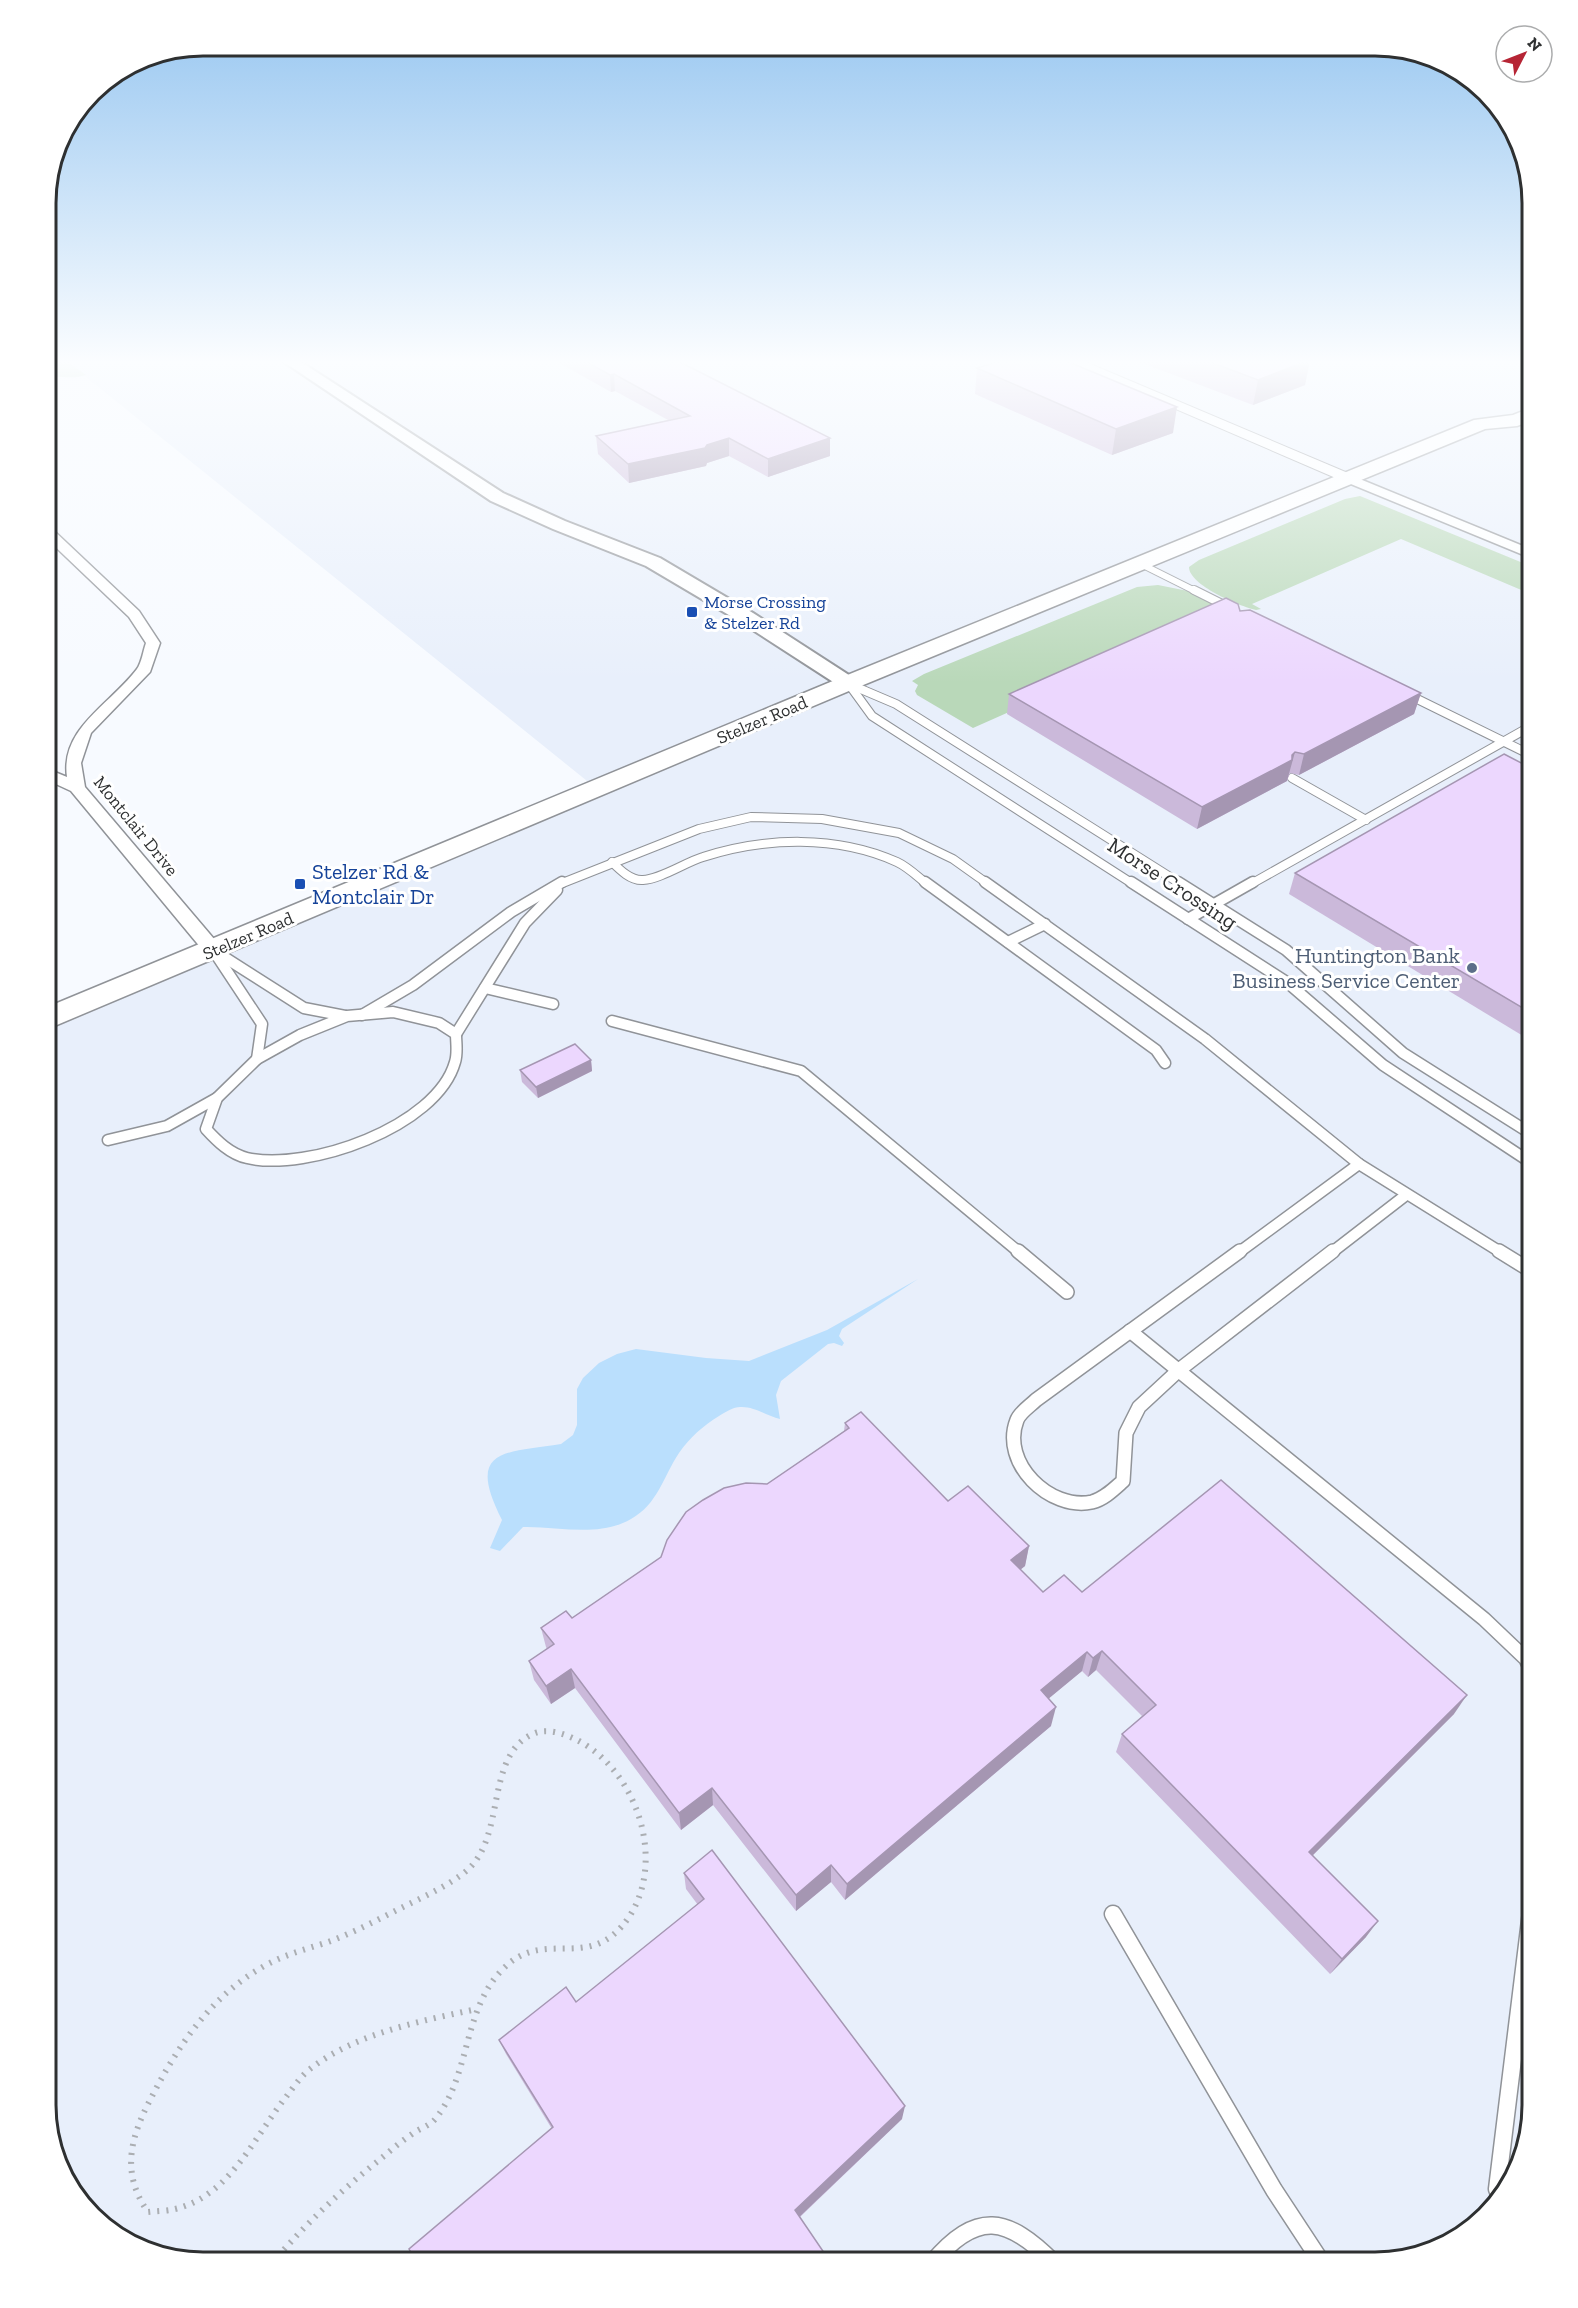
<svg xmlns="http://www.w3.org/2000/svg" width="1578" height="2308" font-family="'Zilla Slab',serif">
  <rect width="100%" height="100%" fill="#f7faff"/>
  <!-- built -->
  <path fill="#e8effb" d="M65,360H1533V2106L1512,2185L1454,2242L1376,2263H192L123,2242L66,2184L45,2106V1020L597,789Z"/>
  <!-- green -->
  <g fill="#b9d8b9">
    <path d="M45,360H65L86,375C72,380 60,375 45,377Z"/>
    <path d="M1360,496L1533,567V595L1401,539L1252,604L1261,609L1256,610C1239,606 1189,585 1189,567L1199,560L1345,499Z"/>
    <path d="M1158,585L1188,591L1236,615L1222,618L973,728L917,695L915,691L918,685L912,681L924,674L1137,587Z"/>
  </g>
  <!-- water -->
  <path fill="#badffd" d="M918,1279L842,1329L839,1336L844,1343L842,1346L834,1343L828,1344L781,1381L776,1395L780,1419C767,1416 754,1406 740,1407C734,1407 725,1412 719,1416C703,1426 690,1437 679,1453C663,1477 658,1504 631,1519C598,1538 558,1526 523,1527L500,1551L490,1548L502,1520C466,1449 502,1453 561,1444L573,1435L577,1425V1389L583,1378L599,1363L617,1354L636,1349L706,1358L749,1361L827,1330Z"/>
  <g fill="none" stroke-linecap="round" stroke-linejoin="round">
    <defs>
      <g id="service-far4">
        <path d="M1524,360L1533,364"/>
        <path d="M1141,564L1197,592"/>
      </g>
      <g id="service-far3">
        <path d="M1194,590L1228,607"/>
        <path d="M848,683L872,716L1133,884"/>
        <path d="M849,684L896,704L1181,884"/>
        <path d="M1407,694L1533,756"/>
        <path d="M1292,778L1366,820"/>
        <path d="M612,862C620,870 631,881 643,880C661,879 686,862 703,857C765,837 837,835 897,862C908,867 918,877 927,884"/>
        <path d="M560,884L699,829L751,817L822,819L899,833L953,859L988,884"/>
        <path d="M1251,884L1533,725"/>
      </g>
      <g id="service-far2">
        <path d="M925,882L1156,1050L1165,1063"/>
        <path d="M985,882L1205,1039L1359,1164L1502,1253"/>
        <path d="M1131,882L1288,983L1383,1065L1533,1164"/>
        <path d="M1178,882L1286,950L1403,1053L1533,1135"/>
        <path d="M1188,919L1253,882"/>
        <path d="M1008,942L1045,924"/>
        <path d="M213,950L304,1008L345,1016"/>
        <path d="M215,953L262,1024L257,1059"/>
        <path d="M485,988L553,1004"/>
        <path d="M393,1012L439,1023L456,1034C456,1043 458,1053 455,1062C437,1127 307,1172 247,1158C230,1154 217,1141 206,1129L217,1098L257,1059L300,1035L347,1016Z"/>
        <path d="M362,1015L413,985L511,912L562,882"/>
        <path d="M612,1021L801,1071L1020,1253"/>
        <path d="M456,1034L525,923L557,890"/>
        <path d="M108,1140L167,1126L217,1098"/>
        <path d="M1238,1253L1359,1164"/>
        <path d="M1331,1253L1406,1195"/>
      </g>
      <g id="service-far1">
        <path d="M1018,1251L1067,1292"/>
        <path d="M1240,1251L1036,1400C1030,1406 1020,1412 1017,1420C1000,1463 1050,1511 1092,1502C1104,1499 1114,1489 1123,1481L1126,1433L1139,1407L1179,1370L1333,1251"/>
        <path d="M1499,1251L1533,1272"/>
        <path d="M1130,1331L1484,1619L1526,1659L1533,1674"/>
      </g>
      <g id="service">
        <path d="M1113,1914L1274,2190L1322,2263"/>
        <path d="M1500,2196L1497,2189L1533,1896"/>
        <path d="M932,2263C977,2210 1007,2216 1054,2263"/>
      </g>
      <g id="minor">
        <path d="M1350,475L1533,550V559L1346,482L1344,479L1346,476Z"/>
        <path d="M45,526L50,527L139,611L160,643L150,672L91,733L81,763L85,787L220,946L222,950L220,954H206L71,791L45,779V768L67,777C60,728 111,704 137,669C142,662 143,651 146,643L129,617L45,537Z"/>
      </g>
      <path id="tertiary" d="M1062,360H1081L1355,476L1358,479L1355,482H1345Z"/>
      <path id="secondary" d="M281,360H298L503,493L565,521L660,558L753,613L855,679L858,683L855,687H841L739,621L646,566L553,529L491,501Z"/>
      <path id="primary" d="M1533,407V420L1517,426L1485,429L856,688L45,1030V1008L840,678L1474,420L1513,415Z"/>
    </defs>
    <!-- service-far4 casing -->
    <use href="#service-far4" stroke="#909398" stroke-width="8"/>
    <!-- service-far3 casing -->
    <use href="#service-far3" stroke="#909398" stroke-width="10"/>
    <!-- service-far2 casing -->
    <use href="#service-far2" stroke="#909398" stroke-width="13"/>
    <!-- service-far1 casing -->
    <use href="#service-far1" stroke="#909398" stroke-width="16"/>
    <!-- service casing -->
    <use href="#service" stroke="#909398" stroke-width="19"/>
    <!-- minor casing -->
    <use href="#minor" stroke="#909398" stroke-width="3"/>
    <!-- tertiary casing -->
    <use href="#tertiary" stroke="#909398" stroke-width="2"/>
    <!-- secondary casing -->
    <use href="#secondary" stroke="#909398" stroke-width="4"/>
    <!-- primary casing -->
    <use href="#primary" stroke="#909398" stroke-width="3"/>
    <!-- path -->
    <path stroke="#abaeb2" stroke-width="6" stroke-dasharray="2 7" stroke-linecap="butt" d="M272,2263C304,2226 339,2192 378,2161C389,2152 400,2142 412,2134C420,2128 430,2126 436,2118C470,2076 463,2011 501,1971C544,1924 589,1976 629,1917C667,1859 636,1770 577,1740C565,1734 548,1728 535,1733C483,1754 508,1838 465,1872C446,1887 423,1897 401,1908C377,1920 353,1933 328,1942C307,1949 286,1954 266,1965C211,1995 177,2047 149,2102C129,2141 122,2175 148,2212C157,2211 167,2211 175,2209C230,2196 254,2137 286,2097C293,2088 300,2077 310,2069C356,2033 421,2021 477,2009"/>
    <!-- service-far4 -->
    <use href="#service-far4" stroke="#fff" stroke-width="6"/>
    <!-- service-far3 -->
    <use href="#service-far3" stroke="#fff" stroke-width="8"/>
    <!-- service-far2 -->
    <use href="#service-far2" stroke="#fff" stroke-width="10"/>
    <!-- service-far1 -->
    <use href="#service-far1" stroke="#fff" stroke-width="13"/>
    <!-- service -->
    <use href="#service" stroke="#fff" stroke-width="16"/>
    <!-- minor -->
    <use href="#minor" fill="#fff" fill-rule="evenodd"/>
    <!-- tertiary -->
    <use href="#tertiary" fill="#fff" fill-rule="evenodd"/>
    <!-- secondary -->
    <use href="#secondary" fill="#fff" fill-rule="evenodd"/>
    <!-- primary -->
    <use href="#primary" fill="#fff" fill-rule="evenodd"/>
  </g>
  <!-- wall -->
  <g fill="#cbb9da">
    <path d="M554,360H676L830,438V456L768,477L729,456L707,463L706,466L629,483L598,454L596,436L668,420L615,391L611,392Z"/>
    <path d="M1134,360H1310L1305,385L1253,405Z"/>
    <path d="M977,368L1173,433L1112,455L975,394Z"/>
    <path d="M1240,611L1421,693L1414,714L1299,775L1290,773L1287,781L1197,829L1007,714L1009,694Z"/>
    <path d="M1533,764V1042L1289,894L1295,873Z"/>
    <path d="M591,1060L592,1071L538,1098L522,1082L520,1070Z"/>
    <path d="M845,1423L948,1501L1029,1546L1025,1566L1020,1570L1043,1592H1082L1454,1714L1313,1855L1366,1937L1330,1974L1116,1752L1122,1734L1142,1716L1096,1670L1088,1677L1082,1671L1048,1699L1051,1726L845,1900L831,1882L796,1911L713,1805L681,1830L575,1688L551,1704L534,1680L529,1661L547,1649L546,1647L541,1628L572,1618L661,1557L844,1431Z"/>
    <path d="M684,1873L902,2119L800,2217L552,2129L506,2054L499,2040L576,2002L698,1905L686,1889Z"/>
  </g>
  <!-- shaded-wall -->
  <g fill="#a596b2">
    <path d="M1309,360H1310L1305,385L1253,405L1258,380Z"/>
    <path d="M614,374L615,391L611,392L610,375Z"/>
    <path d="M1177,407L1173,433L1112,455L1116,429Z"/>
    <path d="M729,438V456L707,463L706,466L629,483L628,464Z"/>
    <path d="M830,438V456L768,477V459Z"/>
    <path d="M1421,693L1414,714L1299,775L1304,754Z"/>
    <path d="M1295,752L1287,781L1197,829L1202,807L1292,755Z"/>
    <path d="M591,1060L592,1071L538,1098L536,1087Z"/>
    <path d="M1029,1546L1025,1566L1007,1580L1011,1560Z"/>
    <path d="M1102,1651L1096,1670L1088,1677L1093,1658Z"/>
    <path d="M1087,1652L1082,1671L1036,1709L1041,1690Z"/>
    <path d="M571,1669L575,1688L551,1704L546,1686Z"/>
    <path d="M1467,1695L1454,1714L1299,1869L1309,1852Z"/>
    <path d="M1056,1707L1051,1726L845,1900L847,1884Z"/>
    <path d="M712,1788L713,1805L681,1830L679,1813Z"/>
    <path d="M831,1865V1882L796,1911V1895Z"/>
    <path d="M1378,1921L1366,1937L1330,1974L1342,1959Z"/>
    <path d="M905,2106L902,2119L795,2221V2210Z"/>
  </g>
  <!-- building -->
  <g fill="#ecd7fe" stroke="#a596b2" stroke-width="1.5">
    <path d="M583,360H676L830,438L768,459L729,438L707,445L705,448L628,464L596,436L690,416L614,374L610,375Z"/>
    <path d="M1003,360H1064L1177,407L1116,429L977,368Z"/>
    <path d="M1205,360H1309L1258,380Z"/>
    <path d="M1226,598L1238,604L1240,611L1250,610L1421,693L1304,754L1295,752L1292,755V760L1202,807L1009,694Z"/>
    <path d="M1504,754L1529,767L1533,764V1014L1295,873Z"/>
    <path d="M575,1044L591,1060L536,1087L520,1070Z"/>
    <path d="M861,1412L948,1501L968,1486L1029,1546L1011,1560L1043,1592L1064,1575L1082,1592L1221,1480L1467,1695L1309,1852L1378,1921L1342,1959L1122,1734L1156,1705L1102,1651L1093,1658L1087,1652L1041,1690L1056,1707L847,1884L831,1865L796,1895L712,1788L679,1813L571,1669L546,1686L529,1661L554,1644L541,1628L566,1611L572,1618L661,1557L667,1540L686,1512L703,1500L724,1488L746,1483L767,1484L849,1428L845,1423Z"/>
    <path d="M712,1850L905,2106L795,2210L829,2260V2263H417L409,2249L553,2127L499,2040L566,1987L576,2002L704,1899L684,1873Z"/>
  </g>
  <!-- sky -->
  <linearGradient id="sky" x2="0" y2="1"><stop stop-color="#95c5f0"/><stop offset="0.53" stop-color="#fbfdff"/><stop offset="1" stop-color="#fbfdff" stop-opacity="0"/></linearGradient>
  <rect width="1578" height="683" fill="url(#sky)"/>
  <!-- markers -->
  <g fill="#1a4fb4" stroke="#fff" stroke-width="2">
    <rect x="686" y="606" width="12" height="12" rx="3"/>
    <rect x="294" y="878" width="12" height="12" rx="3"/>
  </g>
  <circle fill="#5c6f8a" stroke="#fff" stroke-width="2" cx="1472" cy="968" r="6"/>
  <g text-anchor="middle" stroke-width="6" stroke-linejoin="round" paint-order="stroke">
    <!-- far-transit labels -->
    <g font-size="18" fill="#164399" stroke="#fff" text-anchor="start">
      <text x="704" y="608">Morse Crossing<tspan x="704" dy="21">&amp; Stelzer Rd</tspan></text>
    </g>
    <!-- far-street labels -->
    <g font-size="18" fill="#2e3031" stroke="#fff">
      <text transform="translate(762 720) rotate(-23)" y="6">Stelzer Road</text>
      <text transform="translate(136 826) rotate(51)" y="6">Montclair Drive</text>
      <text transform="translate(248 936) rotate(-23)" y="6">Stelzer Road</text>
    </g>
    <!-- transit labels -->
    <g font-size="22" fill="#164399" stroke="#fff" text-anchor="start">
      <text x="312" y="879">Stelzer Rd &amp;<tspan x="312" dy="25">Montclair Dr</tspan></text>
    </g>
    <!-- street labels -->
    <g font-size="22" fill="#2e3031" stroke="#fff">
      <text transform="translate(1173 883) rotate(33)" y="8">Morse Crossing</text>
    </g>
    <!-- service labels -->
    <g font-size="22" fill="#4e5e75" stroke="#fff" text-anchor="end">
      <text x="1460" y="963">Huntington Bank<tspan x="1460" dy="25">Business Service Center</tspan></text>
    </g>
  </g>
  <!-- crop -->
  <path d="M0 0H1578V2308H0ZM203 56H1375A147 147 0 0 1 1522 203V2105A147 147 0 0 1 1375 2252H203A147 147 0 0 1 56 2105V203A147 147 0 0 1 203 56Z" fill="#fff" fill-rule="evenodd"/>
  <path fill="none" stroke="#2e3031" stroke-width="3" d="M203 56H1375A147 147 0 0 1 1522 203V2105A147 147 0 0 1 1375 2252H203A147 147 0 0 1 56 2105V203A147 147 0 0 1 203 56Z"/>
  <!-- north arrow -->
  <g transform="translate(1524 54) rotate(48)"><circle r="28" fill="#ffffff" stroke="#abacad" stroke-width="1.5"/>
  <path d="M0-4.5L10 22L0 15L-10 22Z" fill="#b62535"/>
  <text y="-9" font-size="16" font-weight="bold" text-anchor="middle" fill="#2e3031">N</text>
  </g>
</svg>
